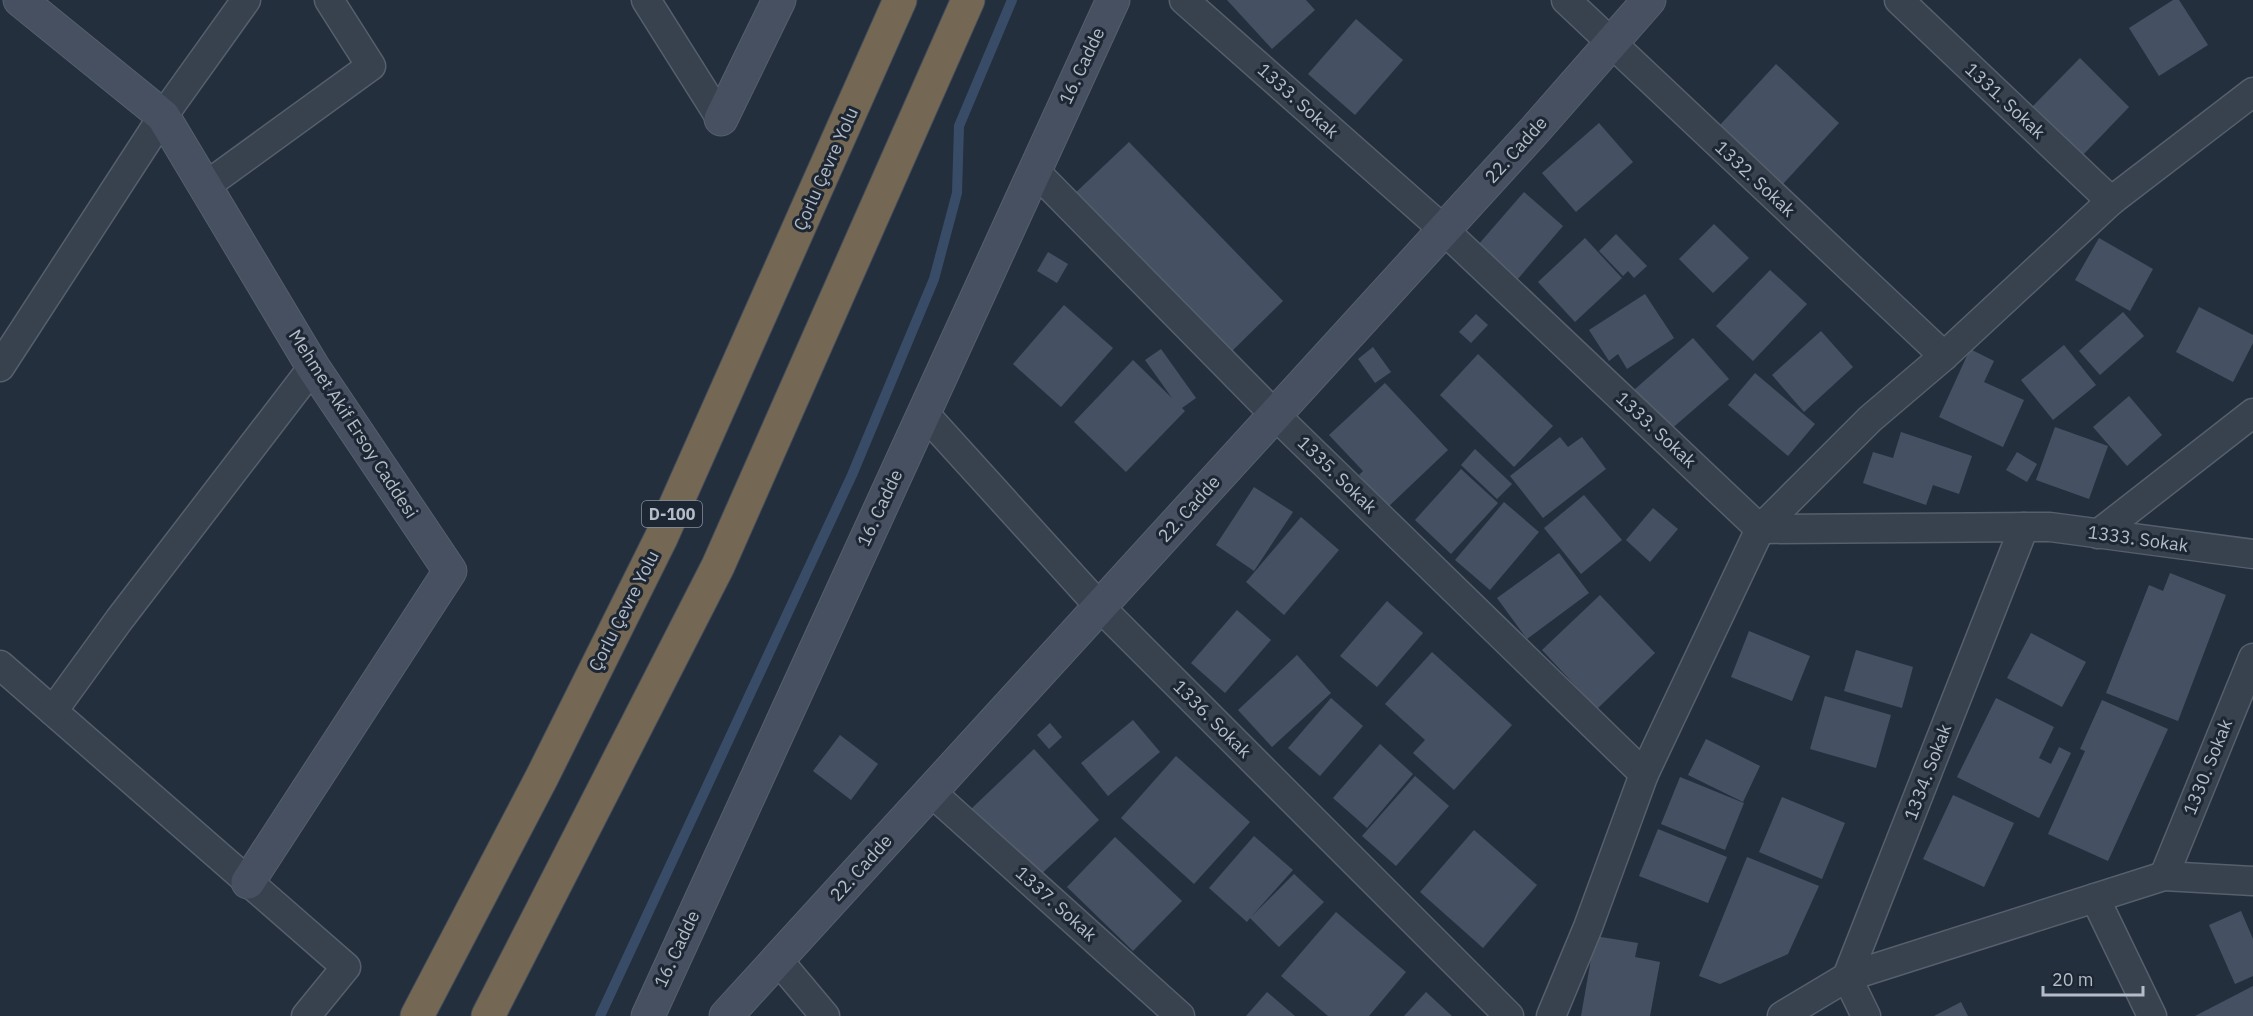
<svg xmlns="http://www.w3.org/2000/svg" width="2253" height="1016" font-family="'IBM Plex Sans',sans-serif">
  <rect width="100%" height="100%" fill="#242f3e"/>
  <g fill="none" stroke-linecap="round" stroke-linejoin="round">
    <!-- stream -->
    <path stroke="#394c67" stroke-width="10" d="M600,1016L852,475L934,279L957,193L959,126L1012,0"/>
  </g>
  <!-- building -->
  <g fill="#455162">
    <path d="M1227,0H1306L1315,10L1272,49Z"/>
    <path d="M2173,0H2179L2208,45L2159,76L2129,28Z"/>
    <path d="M1356,19L1403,60L1355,115L1308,74Z"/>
    <path d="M2080,58L2129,107L2081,157L2031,108Z"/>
    <path d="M1776,64L1839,123L1783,184L1720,125Z"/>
    <path d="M1599,123L1633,162L1576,212L1542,173Z"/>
    <path d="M1129,142L1283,301L1226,357L1071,197Z"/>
    <path d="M1524,192L1563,226L1517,280L1478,245Z"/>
    <path d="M1714,224L1749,258L1713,293L1679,259Z"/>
    <path d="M1616,234L1647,266L1634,278L1628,271L1623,276L1599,251Z"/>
    <path d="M1585,238L1622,278L1575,322L1538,282Z"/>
    <path d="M2099,238L2153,269L2130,311L2075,280Z"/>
    <path d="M1048,252L1068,264L1057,283L1037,271Z"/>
    <path d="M1770,270L1807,304L1753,361L1716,326Z"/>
    <path d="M1645,294L1674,338L1627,369L1618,354L1609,361L1589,330Z"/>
    <path d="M1064,305L1113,348L1061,407L1013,364Z"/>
    <path d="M2199,307L2253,335V343L2233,382L2176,352Z"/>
    <path d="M2123,312L2144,336L2100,375L2079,351Z"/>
    <path d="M1476,314L1488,325L1471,343L1459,332Z"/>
    <path d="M1821,331L1853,367L1804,412L1772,375Z"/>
    <path d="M1693,338L1729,379L1669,431L1634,390Z"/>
    <path d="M2064,345L2096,385L2053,420L2021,380Z"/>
    <path d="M1373,347L1391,372L1375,383L1358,359Z"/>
    <path d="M1161,349L1196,398L1182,408L1185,411L1126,472L1074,422L1133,360L1172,398L1145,360Z"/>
    <path d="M1970,349L1994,361L1984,382L2024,400L2003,447L1939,417Z"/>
    <path d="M1478,354L1553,426L1514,467L1440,395Z"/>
    <path d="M1755,373L1815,424L1788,456L1728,405Z"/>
    <path d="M1385,383L1448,450L1388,507L1359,475L1363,471L1329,435Z"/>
    <path d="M2129,396L2162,435L2127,466L2093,427Z"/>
    <path d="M2055,427L2108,446L2089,499L2036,480Z"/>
    <path d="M1901,432L1972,456L1959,494L1933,485L1926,505L1863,483L1873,452L1893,458Z"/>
    <path d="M1560,437L1568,447L1582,437L1606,469L1543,518L1510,476Z"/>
    <path d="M1475,449L1512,484L1497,499L1461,465Z"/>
    <path d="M2017,452L2037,464L2027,482L2006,470Z"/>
    <path d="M1461,469L1498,503L1451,554L1415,520Z"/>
    <path d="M1254,487L1293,512L1254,571L1216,545Z"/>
    <path d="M1584,495L1622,540L1581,574L1544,528Z"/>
    <path d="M1504,502L1539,532L1490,590L1455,560Z"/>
    <path d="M1653,508L1678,529L1650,562L1626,540Z"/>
    <path d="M1301,517L1339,550L1284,615L1246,582Z"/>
    <path d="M1559,553L1589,593L1527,639L1497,598Z"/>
    <path d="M2170,573L2226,595L2178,721L2106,693L2149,585L2163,591Z"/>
    <path d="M1600,595L1655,653L1597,709L1542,650Z"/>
    <path d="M1387,601L1423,633L1377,687L1340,656Z"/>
    <path d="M1237,610L1271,640L1225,693L1191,663Z"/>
    <path d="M1749,631L1810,656L1792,701L1731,677Z"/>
    <path d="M2031,633L2086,662L2062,707L2007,678Z"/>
    <path d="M1856,650L1913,667L1902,708L1844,691Z"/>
    <path d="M1432,652L1512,725L1454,790L1413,753L1425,740L1385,704Z"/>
    <path d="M1297,655L1331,693L1272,747L1238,710Z"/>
    <path d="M1825,696L1891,715L1876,768L1810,749Z"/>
    <path d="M1331,698L1363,726L1320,776L1288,748Z"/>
    <path d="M1996,698L2054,727L2039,758L2051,764L2059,747L2071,753L2039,818L1957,777Z"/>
    <path d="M2102,700L2168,729L2108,861L2048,834L2085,751L2080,749Z"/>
    <path d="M1133,720L1160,752L1108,796L1081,763Z"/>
    <path d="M1050,723L1062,737L1049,749L1037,735Z"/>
    <path d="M840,735L878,764L851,800L813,771Z"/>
    <path d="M1706,739L1760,766L1743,802L1688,775Z"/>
    <path d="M1380,744L1413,774L1367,828L1333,798Z"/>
    <path d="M1034,749L1099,820L1036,879L971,809Z"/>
    <path d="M1176,756L1250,822L1194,884L1121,818Z"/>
    <path d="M1415,776L1449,806L1396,866L1362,836Z"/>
    <path d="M1680,777L1744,803L1725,850L1661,824Z"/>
    <path d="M1953,795L2014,823L1984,887L1923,859Z"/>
    <path d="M1782,797L1845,823L1822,879L1759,852Z"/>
    <path d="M1658,829L1727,857L1708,903L1639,876Z"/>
    <path d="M1474,830L1537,885L1483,948L1420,892Z"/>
    <path d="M1254,836L1293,870L1251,917L1294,874L1324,902L1279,947L1250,918L1247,922L1209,888Z"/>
    <path d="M1115,837L1182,901L1133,951L1067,887Z"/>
    <path d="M1747,857L1819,886L1788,954L1720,984L1699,976Z"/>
    <path d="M2241,911L2253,939V976L2235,984L2209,925Z"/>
    <path d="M1336,912L1406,972L1369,1016H1328L1281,976Z"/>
    <path d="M1595,936L1638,943L1635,957L1660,962L1650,1016H1581Z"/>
    <path d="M2253,986V1016H2195Z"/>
    <path d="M1267,992L1295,1016H1246Z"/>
    <path d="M1426,992L1452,1016H1404Z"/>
    <path d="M1961,1002L1968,1016H1934Z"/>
  </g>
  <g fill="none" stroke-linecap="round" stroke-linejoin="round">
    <defs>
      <g id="street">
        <path d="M646,0L721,119"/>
        <path d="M1184,0L1444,230L1760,529L2050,527L2253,554"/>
        <path d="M1566,0L1944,356"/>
        <path d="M1899,0L2111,201"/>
        <path d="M1034,170L1275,415L1644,774"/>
        <path d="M207,185L371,66L329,0"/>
        <path d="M0,367L163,116L246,0"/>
        <path d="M923,412L1100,607L1509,1016"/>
        <path d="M2098,534L2253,413"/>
        <path d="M0,665L346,967L306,1016"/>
        <path d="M53,711L119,620L313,367"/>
        <path d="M931,792L1180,1016"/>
        <path d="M2164,876L2253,658"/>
        <path d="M2095,898L2152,1016"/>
        <path d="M778,960L825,1016"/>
        <path d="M1551,1016L1588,927L1644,774L1760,529L1870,419L1944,356L2111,201L2253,92"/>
        <path d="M1782,1016L1847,977L2164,876L2253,881"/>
        <path d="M1866,1016L1847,977L2024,527"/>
      </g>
      <g id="secondary">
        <path d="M20,0L163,116L313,367L450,571L248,882"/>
        <path d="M721,119L779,0"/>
        <path d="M648,1016L1113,0"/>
        <path d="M726,1016L1535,130L1649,0"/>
      </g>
      <g id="highway">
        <path d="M417,1016L542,777L661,538L900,0"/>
        <path d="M488,1016L718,566L968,0"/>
      </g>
    </defs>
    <!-- street casing -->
    <use href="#street" stroke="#565f6c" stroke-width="31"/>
    <!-- secondary casing -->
    <use href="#secondary" stroke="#565f6c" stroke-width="35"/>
    <!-- highway casing -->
    <use href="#highway" stroke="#434c59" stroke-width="35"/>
    <!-- street -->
    <use href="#street" stroke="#38414e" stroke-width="28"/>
    <!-- secondary -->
    <use href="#secondary" stroke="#465061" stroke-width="33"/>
    <!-- highway -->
    <use href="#highway" stroke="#746855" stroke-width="33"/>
  </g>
  <g text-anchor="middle" stroke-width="6" stroke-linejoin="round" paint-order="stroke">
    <!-- shield labels -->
    <rect fill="#1d2633" stroke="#878f9c" stroke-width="1.5" x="642" y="501" width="60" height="26" rx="4.5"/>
    <g font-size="16" font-weight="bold" fill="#b4bcc9">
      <text x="672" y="520">D-100</text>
    </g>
    <!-- street labels -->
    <g font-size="18" fill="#b4bcc9" stroke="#1d2633">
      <text transform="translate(1082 66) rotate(-65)" y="6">16. Cadde</text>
      <text transform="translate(1298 101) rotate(42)" y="6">1333. Sokak</text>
      <text transform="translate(2005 101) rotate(43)" y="6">1331. Sokak</text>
      <text transform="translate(1516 150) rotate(-48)" y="6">22. Cadde</text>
      <text transform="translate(826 169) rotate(-66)" y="6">Çorlu Çevre Yolu</text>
      <text transform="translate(1755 179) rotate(43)" y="6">1332. Sokak</text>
      <text transform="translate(353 424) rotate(57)" y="6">Mehmet Akif Ersoy Caddesi</text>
      <text transform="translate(1656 430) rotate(43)" y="6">1333. Sokak</text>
      <text transform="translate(1337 475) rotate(44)" y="6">1335. Sokak</text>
      <text transform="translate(880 508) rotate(-65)" y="6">16. Cadde</text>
      <text transform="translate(1189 509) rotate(-48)" y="6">22. Cadde</text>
      <text transform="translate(2138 539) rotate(8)" y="6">1333. Sokak</text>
      <text transform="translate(624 611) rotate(-63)" y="6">Çorlu Çevre Yolu</text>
      <text transform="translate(1212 719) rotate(45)" y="6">1336. Sokak</text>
      <text transform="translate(2208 767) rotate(-68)" y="6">1330. Sokak</text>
      <text transform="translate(1928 772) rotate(-69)" y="6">1334. Sokak</text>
      <text transform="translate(861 868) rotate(-48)" y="6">22. Cadde</text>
      <text transform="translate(1056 904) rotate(42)" y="6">1337. Sokak</text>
      <text transform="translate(677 949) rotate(-65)" y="6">16. Cadde</text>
    </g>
  </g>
  <!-- scale -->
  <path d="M2043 986v9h100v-9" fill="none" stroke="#b4bcc9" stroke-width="3"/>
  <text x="2052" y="986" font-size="18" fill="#b4bcc9" stroke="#1d2633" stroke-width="4.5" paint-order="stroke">20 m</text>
</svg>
